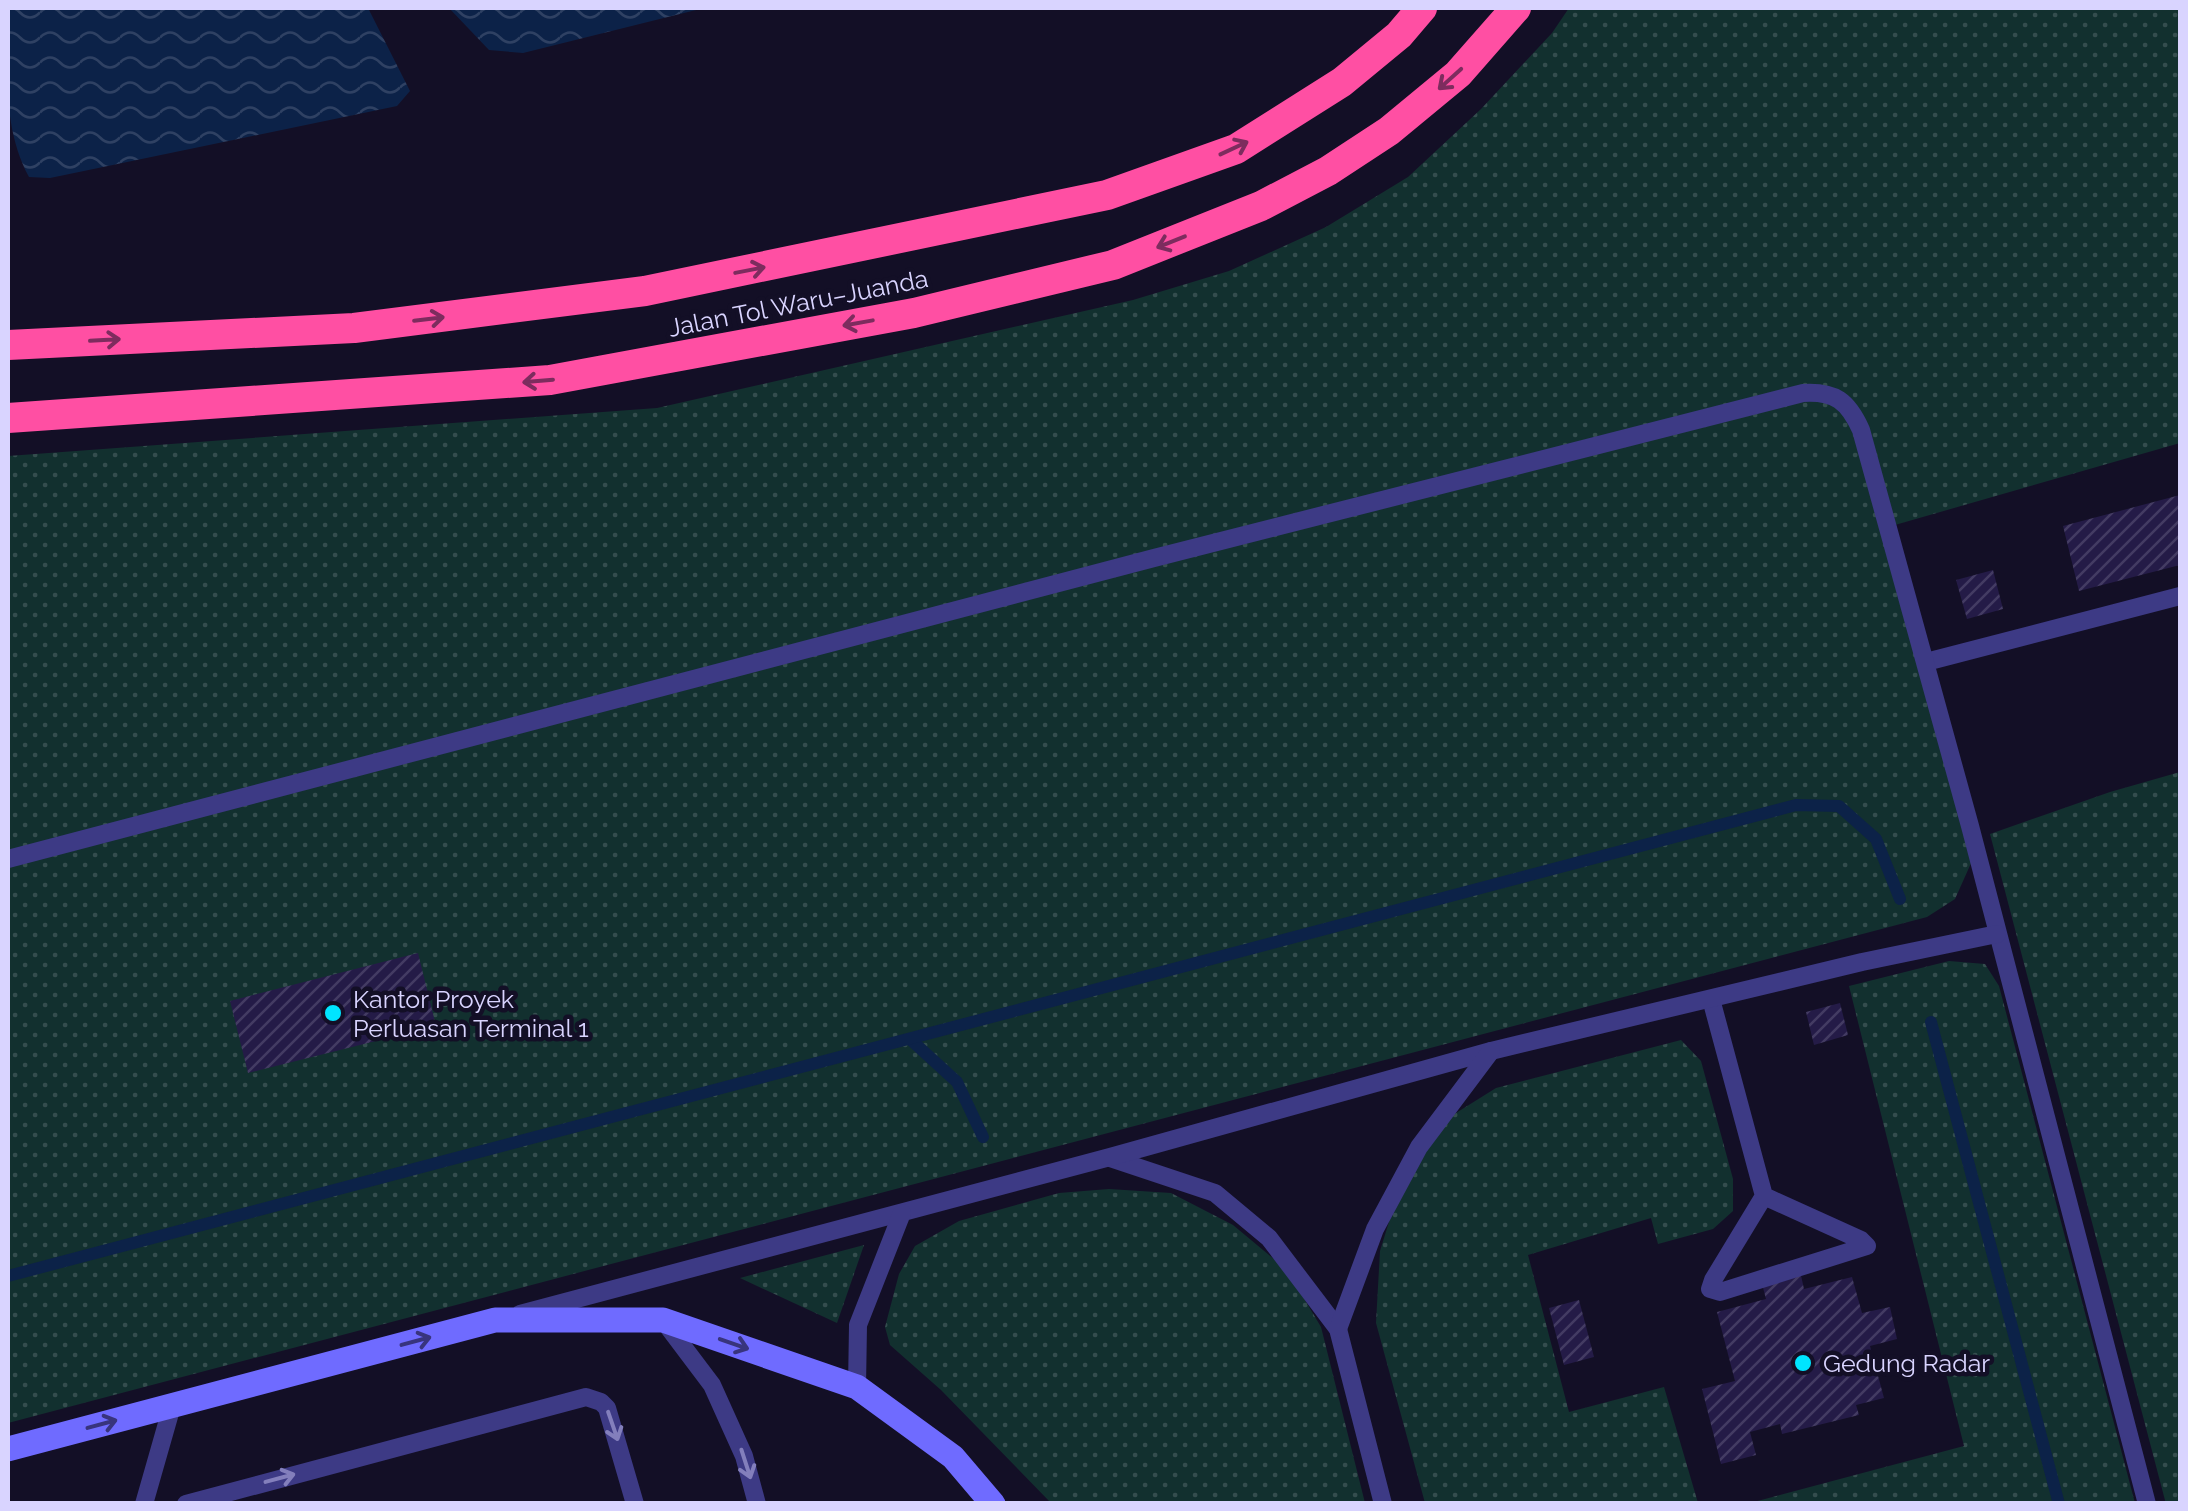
<svg xmlns="http://www.w3.org/2000/svg" width="2188" height="1511" font-family="Raleway,sans-serif">
  <defs>
    <pattern id="grass-dots" width="8" height="8" patternUnits="userSpaceOnUse" patternTransform="scale(2.5)"><rect width="8" height="8" fill="#12302f"/><path d="M2 2h.1M6 6h.1" fill="none" stroke="#344d4e" stroke-width="1.8" stroke-linecap="round"/></pattern>
    <pattern id="water-waves" width="16" height="10" patternUnits="userSpaceOnUse" patternTransform="scale(2.5)"><rect width="16" height="10" fill="#0c2248"/><path d="M0 5q4-4 8 0t8 0" fill="none" stroke="#2f4163"/></pattern>
    <pattern id="building-hatch" width="6" height="6" patternUnits="userSpaceOnUse" patternTransform="scale(2.5)"><rect width="6" height="6" fill="#241b47"/><path d="M-1 1l2-2M0 6l6-6M5 7l2-2" fill="none" stroke="#433b63"/></pattern>
  </defs>
  <rect width="100%" height="100%" fill="#130f26"/>
  <!-- grass -->
  <g fill="url(#grass-dots)">
    <path d="M1569,8H2180V443L1888,527L1976,852L1955,899L1927,917L8,1423V456L657,408L1133,300L1229,271L1326,227L1408,177L1481,109L1552,33Z"/>
    <path d="M2180,772V1503L2166,1504L1990,834L2110,792Z"/>
    <path d="M1949,961L1985,964L1999,986L2135,1503H1750L1964,1446L1849,986Z"/>
    <path d="M1681,1040L1701,1061L1733,1179V1211L1713,1229L1658,1244L1651,1218L1528,1255L1569,1412L1664,1387L1698,1503H1425L1376,1323L1380,1251L1401,1183L1440,1123L1496,1088Z"/>
    <path d="M1109,1189L1171,1193L1233,1225L1287,1270L1321,1327L1365,1503H1051L941,1390L890,1345L885,1327L899,1274L915,1246L959,1221L1059,1193Z"/>
    <path d="M864,1245L837,1323L740,1278Z"/>
  </g>
  <!-- water -->
  <g fill="url(#water-waves)">
    <path d="M8,8H368L410,91L397,106L50,178L29,177C1,125 8,66 8,8Z"/>
    <path d="M449,8H704L523,53L489,50Z"/>
  </g>
  <g fill="none" stroke-linecap="round" stroke-linejoin="round">
    <!-- stream -->
    <g stroke="#0c2248" stroke-width="12">
      <path d="M1931,1022L2059,1504"/>
      <path d="M910,1039L957,1082L983,1137"/>
      <path d="M8,1276L1796,805L1839,806L1876,839L1900,899"/>
    </g>
  </g>
  <!-- building -->
  <g fill="url(#building-hatch)">
    <path d="M2180,495V565L2079,591L2063,526Z"/>
    <path d="M1993,570L2003,609L1967,619L1956,580Z"/>
    <path d="M418,953L436,1026L248,1073L230,1001Z"/>
    <path d="M1840,1003L1848,1035L1814,1045L1806,1012Z"/>
    <path d="M1800,1271L1804,1289L1852,1277L1862,1313L1890,1307L1897,1339L1870,1346L1884,1398L1856,1405L1859,1415L1782,1434L1780,1424L1750,1432L1756,1455L1721,1464L1702,1389L1735,1381L1717,1312L1766,1299L1761,1280Z"/>
    <path d="M1579,1300L1594,1357L1564,1365L1549,1308Z"/>
  </g>
  <g fill="none" stroke-linecap="round" stroke-linejoin="round">
    <!-- lane -->
    <g stroke="#3d3a85" stroke-width="18">
      <path d="M1926,662L2180,596"/>
      <path d="M8,859L1154,558L1803,393C1835,391 1848,401 1861,430L1970,826L2147,1504"/>
      <path d="M1711,999L1764,1196L1713,1280L1710,1289L1720,1292L1867,1246L1861,1240L1764,1196"/>
      <path d="M1110,1158L1215,1193L1269,1238L1338,1329L1383,1504"/>
      <path d="M520,1314L1110,1157L1491,1051L1862,962L1997,934"/>
      <path d="M663,1320L712,1385L744,1456L757,1504"/>
      <path d="M1338,1329L1375,1229L1419,1147L1491,1051"/>
      <path d="M857,1387L858,1325L902,1213"/>
      <path d="M144,1504L172,1406"/>
      <path d="M186,1504L586,1397L601,1402L607,1408L635,1504"/>
    </g>
    <!-- secondary -->
    <path stroke="#6f6bff" stroke-width="25" d="M8,1449L495,1320H663L857,1387L953,1457L993,1504"/>
    <!-- highway -->
    <g stroke="#ff4fa3" stroke-width="30">
      <path d="M8,345L354,328L645,291L1107,195L1236,149L1342,82L1399,35L1422,8"/>
      <path d="M8,418L550,380L914,313L1113,265L1261,206L1328,171L1389,131L1458,74L1516,8"/>
    </g>
  </g>
  <!-- one-way arrows -->
  <defs><path id="oneway-shaft" d="M-6 0H5M1.5-3L5.5 0L1.5 3" fill="none" stroke-width="1.6" stroke-linecap="round" stroke-linejoin="round" transform="scale(2.5)"/></defs>
  <g stroke="#7d2c5e">
    <use href="#oneway-shaft" transform="translate(1450 79) rotate(138)"/>
    <use href="#oneway-shaft" transform="translate(1234 148) rotate(-25)"/>
    <use href="#oneway-shaft" transform="translate(1171 242) rotate(158)"/>
    <use href="#oneway-shaft" transform="translate(750 270) rotate(-11)"/>
    <use href="#oneway-shaft" transform="translate(429 319) rotate(-7)"/>
    <use href="#oneway-shaft" transform="translate(858 323) rotate(170)"/>
    <use href="#oneway-shaft" transform="translate(105 340) rotate(-3)"/>
    <use href="#oneway-shaft" transform="translate(538 381) rotate(175)"/>
  </g>
  <g stroke="#38347d">
    <use href="#oneway-shaft" transform="translate(416 1341) rotate(-15)"/>
    <use href="#oneway-shaft" transform="translate(734 1344) rotate(19)"/>
    <use href="#oneway-shaft" transform="translate(102 1424) rotate(-15)"/>
  </g>
  <g stroke="#837fbc">
    <use href="#oneway-shaft" transform="translate(613 1426) rotate(71)"/>
    <use href="#oneway-shaft" transform="translate(746 1464) rotate(72)"/>
    <use href="#oneway-shaft" transform="translate(280 1478) rotate(-15)"/>
  </g>
  <!-- markers -->
  <g fill="#00e5ff" stroke="#130f26" stroke-width="4">
    <circle cx="333" cy="1013" r="10"/>
    <circle cx="1803" cy="1363" r="10"/>
  </g>
  <g text-anchor="middle" stroke-width="9" stroke-linejoin="round" paint-order="stroke">
    <!-- street labels -->
    <g font-size="25" fill="#d9d4ff" stroke="#130f26">
      <text transform="translate(798 303) rotate(-11)" y="9">Jalan Tol Waru–Juanda</text>
    </g>
    <!-- poi labels -->
    <g font-size="25" fill="#d9d4ff" stroke="#130f26" text-anchor="start">
      <text x="353" y="1008">Kantor Proyek<tspan x="353" dy="29">Perluasan Terminal 1</tspan></text>
      <text x="1823" y="1372">Gedung Radar</text>
    </g>
  </g>
  <!-- border -->
  <rect width="2188" height="1511" fill="none" stroke="#d9d4ff" stroke-width="20"/>
</svg>
